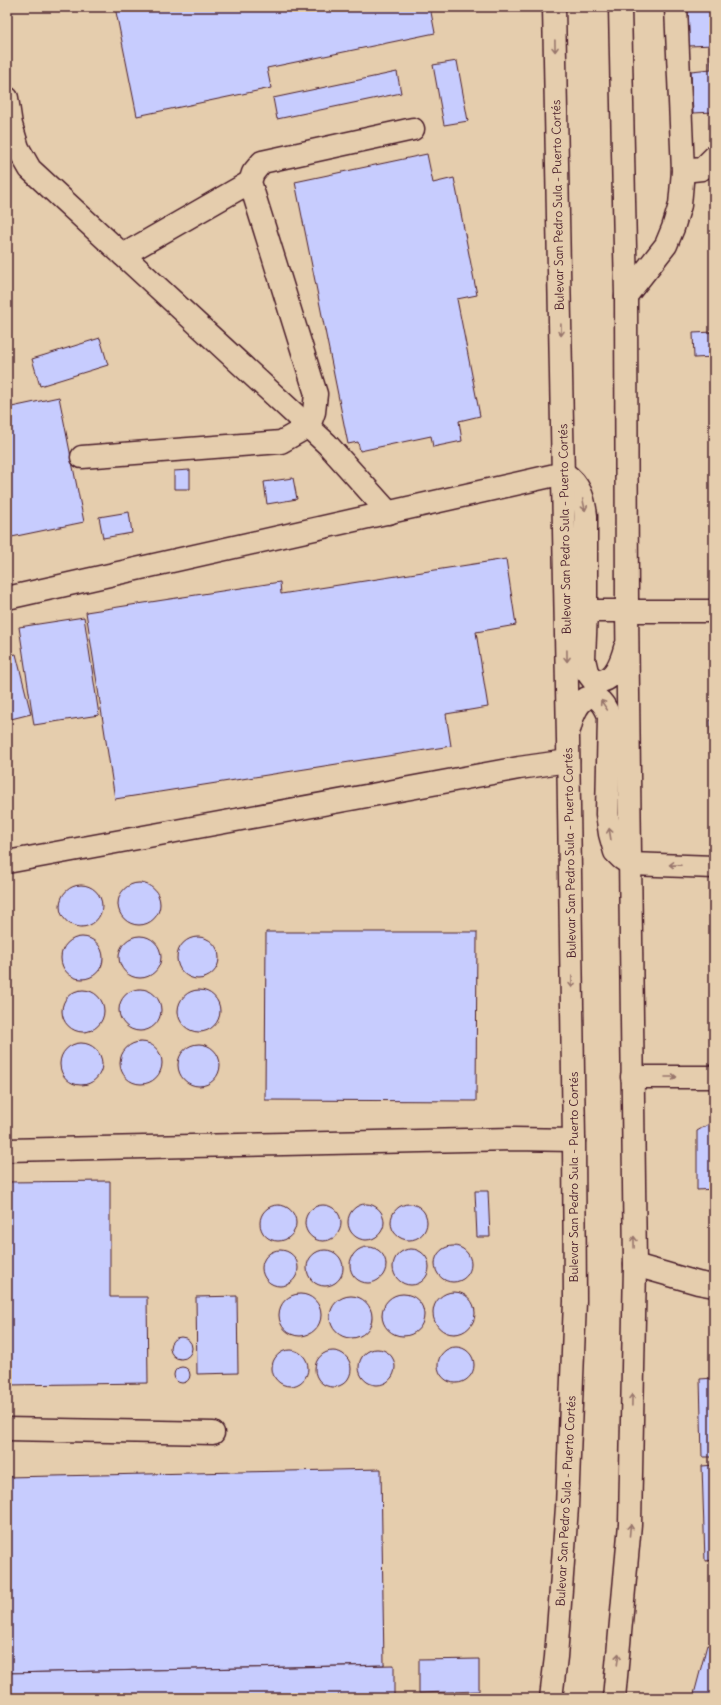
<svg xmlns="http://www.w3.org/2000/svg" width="721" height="1705" font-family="Delius,sans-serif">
  <rect width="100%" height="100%" fill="#e5cdad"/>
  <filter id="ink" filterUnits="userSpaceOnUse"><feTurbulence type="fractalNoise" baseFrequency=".025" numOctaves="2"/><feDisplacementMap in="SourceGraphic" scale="8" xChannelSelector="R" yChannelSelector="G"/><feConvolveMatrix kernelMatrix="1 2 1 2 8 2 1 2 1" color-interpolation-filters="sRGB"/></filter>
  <g filter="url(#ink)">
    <!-- building -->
    <g fill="#c7ccfe" stroke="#4a1f2b">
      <path d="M115,7H430L435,33L267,68L271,88L137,116Z"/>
      <path d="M688,7H714V45L689,46Z"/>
      <path d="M710,55H714V112L693,113L691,71L711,69Z"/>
      <path d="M457,61L468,121L444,125L433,65Z"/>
      <path d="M397,72L401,93L277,119L273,98Z"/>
      <path d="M427,154L433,183L454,178L477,295L457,299L480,416L459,421L462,441L433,447L431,436L360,451L358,442L348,444L295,182Z"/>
      <path d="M714,332V357L694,358L693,333Z"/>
      <path d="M100,338L108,365L40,386L32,359Z"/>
      <path d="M59,397L84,522L7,538V408Z"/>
      <path d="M190,470V489H174V471Z"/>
      <path d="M293,478L297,499L267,504L264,482Z"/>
      <path d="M129,512L132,533L103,538L99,517Z"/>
      <path d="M506,559L516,625L476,632L488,707L446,714L451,746L115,799L86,612L280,582L281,594Z"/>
      <path d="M84,617L99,715L34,725L19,627Z"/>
      <path d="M16,654L31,714L7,720V656Z"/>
      <path d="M710,720H714V748H711Z"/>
      <circle cx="139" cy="904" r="21"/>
      <circle cx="81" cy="906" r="21"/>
      <path d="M266,932H477L476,1101L265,1100Z"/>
      <circle cx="140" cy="957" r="21"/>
      <circle cx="82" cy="958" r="21"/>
      <circle cx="198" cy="958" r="21"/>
      <circle cx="140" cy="1010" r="21"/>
      <circle cx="83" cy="1011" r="21"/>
      <circle cx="199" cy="1011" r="21"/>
      <circle cx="141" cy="1063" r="21"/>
      <circle cx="81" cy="1064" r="21"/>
      <circle cx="199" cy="1065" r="21"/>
      <path d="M714,1121V1189L697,1190V1131Z"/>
      <path d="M110,1181V1297H147L148,1383L7,1385V1182Z"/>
      <path d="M475,1191H488L490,1237H477Z"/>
      <circle cx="366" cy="1222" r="18"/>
      <circle cx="409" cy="1222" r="18"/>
      <circle cx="278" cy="1223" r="18"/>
      <circle cx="323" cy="1223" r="18"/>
      <circle cx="453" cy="1264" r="18"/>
      <circle cx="368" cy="1265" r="18"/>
      <circle cx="411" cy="1267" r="18"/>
      <circle cx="325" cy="1268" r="18"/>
      <circle cx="280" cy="1268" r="18"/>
      <circle cx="454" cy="1313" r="21"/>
      <circle cx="403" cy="1315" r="21"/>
      <circle cx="300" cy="1315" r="21"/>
      <circle cx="351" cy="1317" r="21"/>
      <path d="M237,1296L238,1373L197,1374L196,1297Z"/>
      <circle cx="181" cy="1348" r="11"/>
      <circle cx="456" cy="1365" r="18"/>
      <circle cx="377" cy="1367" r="18"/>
      <circle cx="290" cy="1368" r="18"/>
      <circle cx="333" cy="1369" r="18"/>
      <circle cx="182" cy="1375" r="8"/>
      <path d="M714,1378V1457H702L700,1379Z"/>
      <path d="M714,1465V1560L705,1561L702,1466Z"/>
      <path d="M381,1469L384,1665L7,1673V1477Z"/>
      <path d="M707,1645L714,1647V1698H693Z"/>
      <path d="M479,1659V1691L419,1693V1660Z"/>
      <path d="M394,1665V1698H7V1673Z"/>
    </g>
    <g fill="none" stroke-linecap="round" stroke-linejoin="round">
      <defs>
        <g id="minor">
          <path d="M7,98L11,125L18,148L30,169L327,444L389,513"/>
          <path d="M683,171L702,169L714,157"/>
          <path d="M123,255L250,182"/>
          <path d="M626,296L666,245L673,228L680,205L683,171L676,7"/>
          <path d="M82,457L281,442L309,426L314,412L316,394L250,182L253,173L262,162L413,129"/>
          <path d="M7,598L564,473"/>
          <path d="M586,611H714"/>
          <path d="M7,862L519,768L568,761"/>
          <path d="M630,864L714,867"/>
          <path d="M632,1077H714"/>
          <path d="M7,1150L513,1139L574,1140"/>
          <path d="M635,1265L698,1283L714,1286"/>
          <path d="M7,1429L213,1433"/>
        </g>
        <g id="highway">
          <path d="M564,473C580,484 584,498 586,516V611L584,659L587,672L593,680C595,680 600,681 602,681C616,678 622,659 625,648"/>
          <path d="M570,727C575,700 596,681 609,716L607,814L610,834L615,852L621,858L630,864"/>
          <path d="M551,1698L556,1657L567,1507L575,1301L574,1140L568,739L554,7"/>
          <path d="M614,1698L630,1524L635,1265L627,611L626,296L620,7"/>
        </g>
      </defs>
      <!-- minor casing -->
      <use href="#minor" stroke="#4a1f2b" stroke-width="25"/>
      <!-- highway casing -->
      <use href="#highway" stroke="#4a1f2b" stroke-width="25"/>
      <!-- minor -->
      <use href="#minor" stroke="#e5cdad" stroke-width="22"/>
      <!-- highway -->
      <use href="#highway" stroke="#e5cdad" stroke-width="22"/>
    </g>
    <!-- one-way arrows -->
    <defs><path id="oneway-shaft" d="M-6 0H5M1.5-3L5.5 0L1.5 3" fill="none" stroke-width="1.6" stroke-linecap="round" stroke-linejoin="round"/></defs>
    <g stroke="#98766c">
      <use href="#oneway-shaft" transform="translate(555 46) rotate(89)"/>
      <use href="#oneway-shaft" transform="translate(561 330) rotate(89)"/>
      <use href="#oneway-shaft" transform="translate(584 505) rotate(78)"/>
      <use href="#oneway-shaft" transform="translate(567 656) rotate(89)"/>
      <use href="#oneway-shaft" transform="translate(604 705) rotate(-124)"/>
      <use href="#oneway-shaft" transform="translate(610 834) rotate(-99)"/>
      <use href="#oneway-shaft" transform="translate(675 865) rotate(-178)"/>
      <use href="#oneway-shaft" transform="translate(572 982) rotate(89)"/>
      <use href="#oneway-shaft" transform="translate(671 1077)"/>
      <use href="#oneway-shaft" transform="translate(634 1242) rotate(-91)"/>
      <use href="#oneway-shaft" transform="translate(632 1400) rotate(-89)"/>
      <use href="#oneway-shaft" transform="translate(630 1530) rotate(-85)"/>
      <use href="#oneway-shaft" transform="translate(618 1659) rotate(-83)"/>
    </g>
  </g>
  <g text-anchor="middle" stroke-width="3" stroke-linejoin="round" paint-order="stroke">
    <!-- street labels -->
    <g font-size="12" fill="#4a1f2b" stroke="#e5cdad">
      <text transform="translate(558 205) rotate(-91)" y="4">Bulevar San Pedro Sula - Puerto Cortés</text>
      <text transform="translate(565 529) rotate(-91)" y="4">Bulevar San Pedro Sula - Puerto Cortés</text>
      <text transform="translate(570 853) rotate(-91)" y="4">Bulevar San Pedro Sula - Puerto Cortés</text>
      <text transform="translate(574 1177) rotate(-90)" y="4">Bulevar San Pedro Sula - Puerto Cortés</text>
      <text transform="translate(566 1501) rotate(-87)" y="4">Bulevar San Pedro Sula - Puerto Cortés</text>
    </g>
  </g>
  <!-- margin -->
  <rect width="721" height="1705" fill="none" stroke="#e5cdad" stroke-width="24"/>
  <rect x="12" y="12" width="697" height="1681" fill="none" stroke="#4a1f2b" stroke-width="1.5" filter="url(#ink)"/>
</svg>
